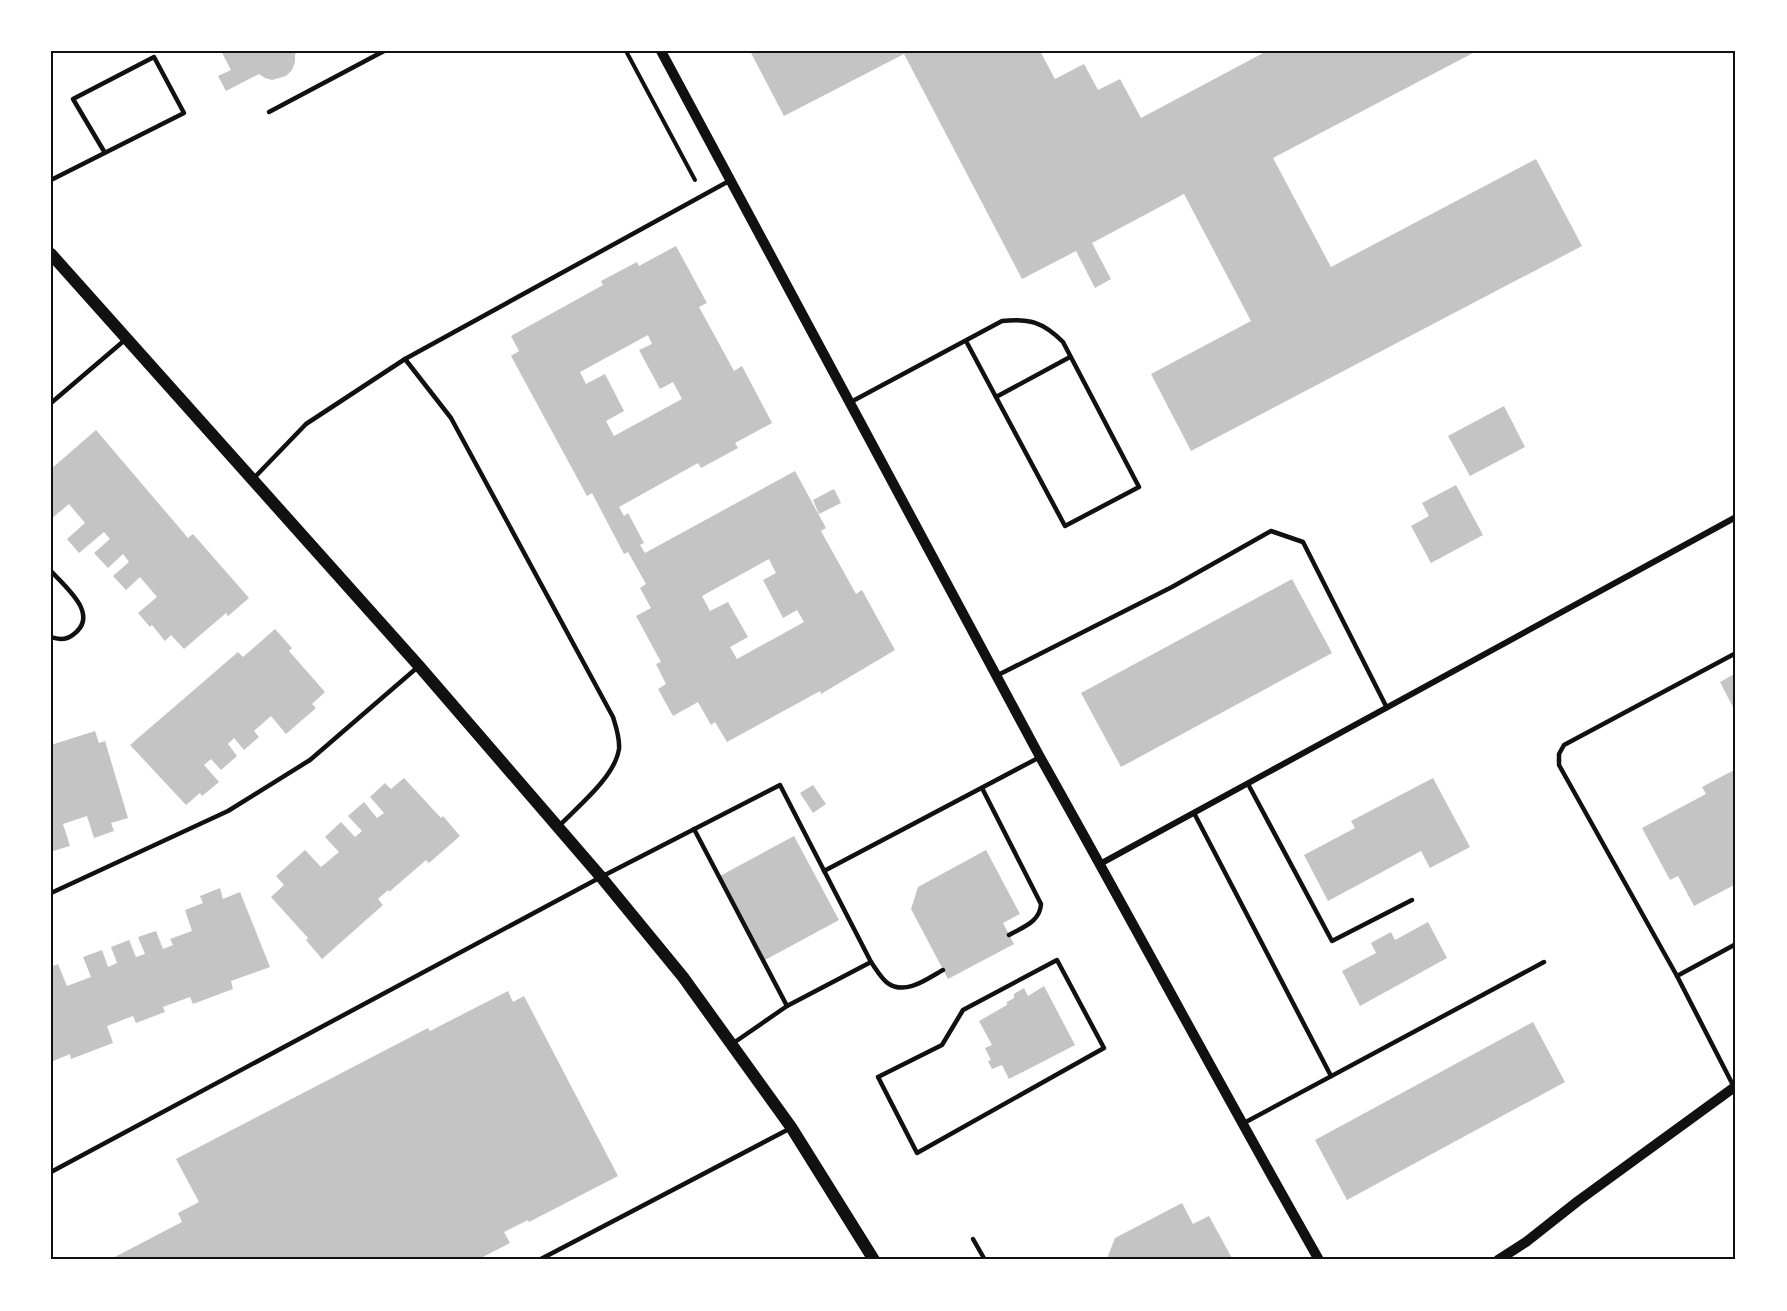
<svg xmlns="http://www.w3.org/2000/svg" width="1787" height="1311" font-family="'Fira Sans Condensed',sans-serif">
  <rect width="100%" height="100%" fill="#fff"/>
  <!-- building -->
  <g fill="#c4c4c4" fill-rule="evenodd">
    <path d="M221,51H300L295,54V62L292,70L286,76L272,80L265,78L259,74L226,91L218,76L231,70Z"/>
    <path d="M750,51H1040L1055,79L1084,64L1098,90L1120,79L1141,118L1267,51H1472L1473,53L1273,158L1331,267L1536,159L1582,246L1191,451L1151,374L1251,321L1184,194L1092,243L1111,279L1095,288L1076,251L1022,279L904,54L784,116Z"/>
    <path d="M676,246L707,303L699,307L734,371L742,366L772,423L735,443L738,448L701,468L698,463L619,507L624,516L628,513L644,543L640,545L645,553L795,471L826,528L821,531L856,594L862,590L895,650L821,694L820,691L727,742L715,722L711,725L698,702L673,716L658,689L666,684L656,664L661,662L636,616L651,608L640,588L646,584L628,552L624,554L592,493L587,496L511,356L519,351L511,336L603,285L601,281L637,262L639,266ZM648,335L652,344L639,350L660,389L673,382L682,399L614,436L606,421L624,411L605,374L586,384L580,372ZM769,559L776,573L763,580L783,618L797,610L804,622L737,659L730,647L748,637L728,602L710,611L702,596Z"/>
    <path d="M1504,406L1525,447L1470,476L1448,436Z"/>
    <path d="M96,430L188,538L193,534L249,598L228,616L226,613L184,649L171,635L165,641L152,625L150,627L138,613L157,597L140,577L126,590L113,576L129,562L123,554L108,568L94,553L110,539L104,532L79,553L67,539L85,523L69,504L51,519V469Z"/>
    <path d="M1456,485L1483,535L1431,563L1411,526L1429,516L1422,503Z"/>
    <path d="M834,489L841,503L819,514L813,500Z"/>
    <path d="M1292,579L1332,653L1121,767L1081,693Z"/>
    <path d="M275,629L292,648L289,651L325,692L312,704L316,708L286,734L271,716L254,731L259,737L244,750L234,738L228,744L237,756L221,770L211,759L204,765L219,782L202,796L200,793L186,805L130,745L238,652L243,657Z"/>
    <path d="M1736,673V713L1720,682Z"/>
    <path d="M95,731L99,743L105,741L128,818L111,823L114,831L94,838L87,816L63,824L70,846L53,851L51,845V745Z"/>
    <path d="M1736,769V884L1694,906L1678,876L1670,880L1642,828L1706,794L1702,787Z"/>
    <path d="M404,778L441,818L443,816L460,836L429,863L426,860L389,892L388,890L378,899L383,905L322,959L306,940L308,938L271,897L284,885L276,876L305,850L321,867L339,852L325,837L341,822L355,837L362,831L348,816L364,802L377,818L384,813L370,797L385,783L391,789Z"/>
    <path d="M1433,778L1470,847L1430,868L1421,851L1328,901L1304,855L1355,828L1351,821Z"/>
    <path d="M813,785L826,804L813,813L800,793Z"/>
    <path d="M794,836L839,920L765,960L720,876Z"/>
    <path d="M986,850L1020,914L1003,923L1014,944L948,979L911,909L918,887Z"/>
    <path d="M220,888L223,899L240,892L270,967L231,981L233,989L193,1004L190,997L163,1007L165,1012L136,1023L133,1016L107,1026L113,1043L71,1059L70,1054L51,1062V967L58,964L67,986L91,977L83,957L102,950L108,967L117,963L111,947L129,940L136,957L145,954L138,937L156,931L163,949L173,945L170,939L192,931L185,910L203,903L200,896Z"/>
    <path d="M1428,922L1447,958L1360,1006L1342,971L1376,953L1371,943L1391,932L1395,940Z"/>
    <path d="M1044,986L1075,1045L1009,1079L1002,1065L992,1069L988,1061L991,1060L985,1048L992,1045L979,1021L1007,1005V1002L1014,998V994L1024,988L1028,996Z"/>
    <path d="M508,991L513,1002L524,996L618,1176L529,1222L528,1220L504,1232L510,1243L477,1260H109L182,1222L178,1213L199,1202L176,1159L428,1028L430,1031Z"/>
    <path d="M1533,1022L1565,1082L1347,1200L1315,1140Z"/>
    <path d="M1182,1203L1193,1224L1209,1216L1233,1260H1111L1108,1256L1115,1238Z"/>
  </g>
  <g fill="none" stroke-linecap="round" stroke-linejoin="round">
    <!-- path -->
    <path stroke="#111" stroke-width="4" d="M626,51L695,180"/>
    <!-- service -->
    <g stroke="#111" stroke-width="4.5">
      <path d="M269,112L384,51"/>
      <path d="M51,180L184,113L154,57L73,99L105,153"/>
      <path d="M405,359L729,181"/>
      <path d="M996,397L1070,357"/>
      <path d="M51,403L126,339"/>
      <path d="M849,403L1002,321C1029,318 1043,322 1063,342L1139,487L1065,526L966,341"/>
      <path d="M254,478L306,424L405,359L451,418L613,717C616,727 620,738 619,749C615,777 577,807 558,827"/>
      <path d="M51,571C65,587 100,614 74,634C67,640 59,640 51,637"/>
      <path d="M998,675L1172,587L1271,531L1303,542L1387,708"/>
      <path d="M1248,784L1332,941L1412,900"/>
      <path d="M982,788L1041,904C1040,922 1023,927 1009,935"/>
      <path d="M1194,813L1331,1076"/>
      <path d="M694,829L787,1006"/>
      <path d="M824,871L1040,757"/>
      <path d="M51,893L228,811L310,760L419,666"/>
      <path d="M1057,960L1104,1048L917,1153L878,1077L942,1045L963,1010Z"/>
      <path d="M871,962C876,969 882,980 889,984C907,995 928,978 943,970"/>
      <path d="M1677,976L1559,765V754L1564,745L1736,653"/>
      <path d="M1734,1087L1677,976L1736,944"/>
      <path d="M1244,1123L1544,962"/>
      <path d="M51,1172L601,877L780,785L871,962L787,1006L732,1044"/>
      <path d="M973,1239L985,1260"/>
      <path d="M539,1260L789,1129"/>
    </g>
    <!-- minor -->
    <path stroke="#111" stroke-width="6" d="M1100,864L1736,517"/>
    <!-- tertiary -->
    <g stroke="#111" stroke-width="10">
      <path d="M661,51L1040,757C1134,924 1224,1093 1319,1260"/>
      <path d="M1498,1260L1526,1242L1578,1201L1736,1086"/>
    </g>
    <!-- secondary -->
    <path stroke="#111" stroke-width="12" d="M51,254L419,666L601,877L683,977L791,1127L874,1260"/>
  </g>
  <!-- border -->
  <rect width="1787" height="1311" fill="none" stroke="#ffffff" stroke-width="105"/>
  <rect x="52" y="52" width="1682" height="1206" fill="none" stroke="#111" stroke-width="2"/>
</svg>
